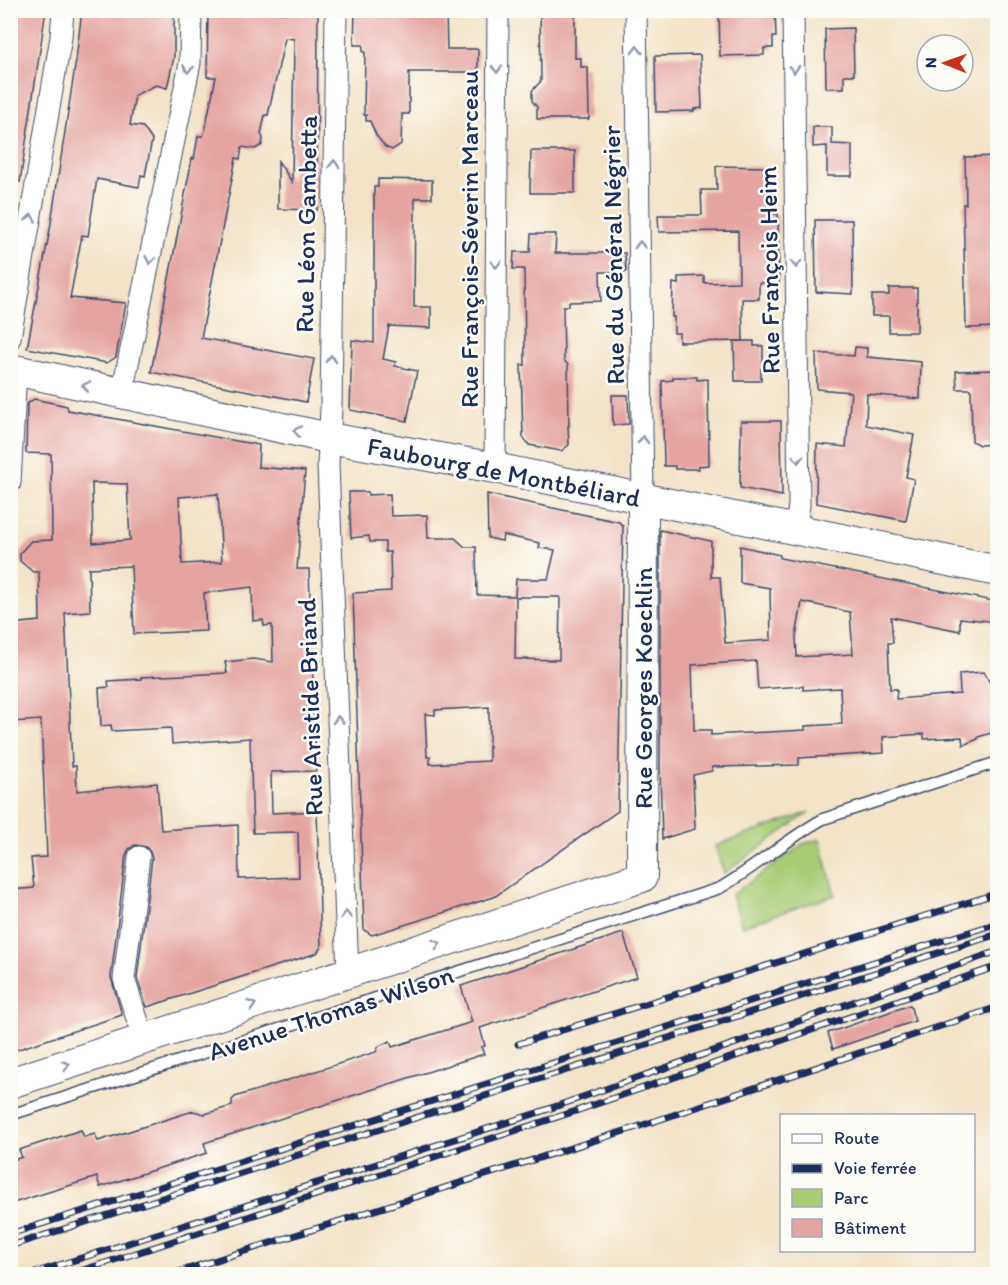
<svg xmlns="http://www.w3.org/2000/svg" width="1008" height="1285" font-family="Itim,sans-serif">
  <rect width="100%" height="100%" fill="#fdfcf7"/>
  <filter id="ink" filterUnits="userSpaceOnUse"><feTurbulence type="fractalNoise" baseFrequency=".0167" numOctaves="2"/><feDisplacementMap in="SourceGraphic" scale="12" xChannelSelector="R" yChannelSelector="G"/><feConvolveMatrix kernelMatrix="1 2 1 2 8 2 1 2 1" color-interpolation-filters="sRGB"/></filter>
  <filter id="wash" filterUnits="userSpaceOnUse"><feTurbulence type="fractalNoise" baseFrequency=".008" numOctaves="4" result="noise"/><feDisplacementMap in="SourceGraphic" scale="24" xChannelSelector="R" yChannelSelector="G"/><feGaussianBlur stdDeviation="1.35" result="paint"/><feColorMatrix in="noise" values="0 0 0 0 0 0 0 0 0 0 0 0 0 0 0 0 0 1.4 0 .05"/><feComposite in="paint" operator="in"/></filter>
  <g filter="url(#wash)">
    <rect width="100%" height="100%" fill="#f3e3c7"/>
    <!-- green -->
    <g fill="#a9cc75" stroke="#627e6a" stroke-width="1.5">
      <path d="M810,812L724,873L715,846Z"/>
      <path d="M820,839L835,895L742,926L732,895L803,844Z"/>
    </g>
    <g id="blocks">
      <!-- building -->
      <g fill="#e5a4a1" fill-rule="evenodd">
        <path d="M10,10H46L20,182H10Z"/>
        <path d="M82,10H141V14H174V57L167,88L156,85L135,95L130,125L143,127L152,140L145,176L141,175L139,187L97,179L88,236L82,235L70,298L126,303L116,357L107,363L27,348L50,229L76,60Z"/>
        <path d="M208,10L287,13V10H318L317,210L278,209V161L292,182L294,39L285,38L268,115H265L261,134L263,138L262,145L255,149L242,147L240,159L236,158L201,338L314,359L306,402L151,372L192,158L194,159L198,136H203L204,134L216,77H207Z"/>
        <path d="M355,10H446L447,49H478V72H409V114H402L401,144L392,150L385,147L376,135L370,121H366V115H364L365,52H363V45H354Z"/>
        <path d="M540,10H575V58H581V67H588L589,119H537V107L532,101V91L541,81Z"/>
        <path d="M719,10H775L776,37H773V48H764V55L720,56Z"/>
        <path d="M853,28L854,75H844V88H826L825,29Z"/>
        <path d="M700,55L702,108L694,109V111L656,112L655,56Z"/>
        <path d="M813,127H832V144L852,145V176H827V146L813,147Z"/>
        <path d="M531,151H575V193H530Z"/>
        <path d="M998,156V327L966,328L963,204H966L965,157Z"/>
        <path d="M716,166L769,167L770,214H778L779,282L759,283V299H742L743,341L679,342V333H674V317H672L673,283L678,284V277L704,276V283L739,282L738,231L659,232L658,215H702L701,190H717Z"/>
        <path d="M378,179L432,180V198H415L414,307H431V328L389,326L383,359L396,362L395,366L417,371L407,421L350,410L352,340L374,343V187H378Z"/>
        <path d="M815,220H852L853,294L816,292Z"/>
        <path d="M531,234H556L555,253H625L626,272H600L601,301L569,302V306H563L564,360L568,365L569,426H568L569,445L561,451L529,445L523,437L521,365H525L524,269H513L514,252H530Z"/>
        <path d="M889,288H917V332H889V316H872V295H889Z"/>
        <path d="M734,341H754V346H763V367L761,368V381H735Z"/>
        <path d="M855,347L867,348V357L921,362L920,399L867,394L866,425L914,435L906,477L914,479L906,521L816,503L817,444L846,447L851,392L817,389L816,353L854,356Z"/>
        <path d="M998,370V444L979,445L972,441L971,389H957L956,371Z"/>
        <path d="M673,377H697V380L708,379L709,465L698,466L699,469H675V466H664L662,381L673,380Z"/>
        <path d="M612,395H628L629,424L613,425Z"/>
        <path d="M34,399L67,406L68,410L259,445L258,467L305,471L297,569H309L316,771L271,772L272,813L317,811L321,947L317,953L147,1007L137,978L152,858L150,852L146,847L135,845L129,849L126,855L111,977L122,1015L10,1052V1005L13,1004L16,964L10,965V890L34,888L31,858L47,857L41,720L10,722V624L40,621L39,572H33L20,561V553L31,541L52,540L51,454L26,453L27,404ZM92,483L127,484L130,540L93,543ZM218,494L222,562L182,564L179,497ZM131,566L134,634L206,631L204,593L252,587L253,621L263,620L264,626L272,625L273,662L253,659L225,662L227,673L141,677V679L108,681L109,687L99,688L101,726L111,725L112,731L171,728L172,744L250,738L253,833L298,832L299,877L239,879L238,825L161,830L157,783L77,791L76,766H72L65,613L90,611L89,568Z"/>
        <path d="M741,421H781L782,496L740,488Z"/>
        <path d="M349,492H368V495L390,494L391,516L427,515L428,538H455L465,547H476L477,595L515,596L516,579H548L555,550L539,548L540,543L503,535L502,541L488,538L487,494L619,522L623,526L618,811L494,897L372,935L364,930L353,593L391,591L390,552H385V542H370L369,536L351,538ZM516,597H560L559,660L515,659ZM489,707V761L430,764V757H427L425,714L435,715V710Z"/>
        <path d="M660,530L711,541V577H720L725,643L771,640L770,588L740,583V546L780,555V558L998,602V622L960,618V631L891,617L893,643H888L890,689H897L896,699L960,694L959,674L984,672L989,681L998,680V731L978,737V739L963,745L962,737L924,739V734L883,737L884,753L799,758V765L712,767V771L693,775L695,829L662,839L660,770ZM802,602L850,612L853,654L797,657L796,637ZM756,661L758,689L803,686V690L840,688L842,724L805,726V730L711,735V730H694L692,665Z"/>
        <path d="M623,933L637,977L480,1028L485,1046L481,1047L484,1054L204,1143L207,1153L100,1187L97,1177L10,1204V1161L22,1157L19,1150L81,1130L84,1137L95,1134L98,1141L193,1111L205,1114L232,1106V1100L235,1097L376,1052L379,1046L390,1041L392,1047L472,1022L461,986Z"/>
        <path d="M910,1005L915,1021L833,1049L828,1033Z"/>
      </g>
    </g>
  </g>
  <g filter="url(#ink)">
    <use href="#blocks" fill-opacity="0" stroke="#3b4a6e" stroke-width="1.5"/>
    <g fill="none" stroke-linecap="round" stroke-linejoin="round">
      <defs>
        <path id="lane" d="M10,1115L720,888C756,867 787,839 823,819L998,762"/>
        <g id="street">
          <path d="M336,10L331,410L328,465L348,973"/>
          <path d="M636,10L643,498"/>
          <path d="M793,10L799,505L796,529"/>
          <path d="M10,338L61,37L63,10"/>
          <path d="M122,393L190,63L191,10"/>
          <path d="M495,468L498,10"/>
          <path d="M10,483L16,370"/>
          <path d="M139,857L124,979L144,1040"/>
        </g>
        <g id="secondary">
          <path d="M10,369L329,438L495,468L998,571"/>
          <path d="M10,1083L642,877L643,498"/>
        </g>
      </defs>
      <!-- lane casing -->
      <use href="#lane" stroke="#3b4a6e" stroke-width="13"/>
      <!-- street casing -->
      <use href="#street" stroke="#3b4a6e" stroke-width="23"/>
      <!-- secondary casing -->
      <use href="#secondary" stroke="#3b4a6e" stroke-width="32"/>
      <!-- lane -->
      <use href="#lane" stroke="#fff" stroke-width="10"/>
      <!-- street -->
      <use href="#street" stroke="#fff" stroke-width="21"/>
      <!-- secondary -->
      <use href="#secondary" stroke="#fff" stroke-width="30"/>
      <defs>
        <g id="rail">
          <path d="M518,1044L998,893"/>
          <path d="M10,1234L998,923"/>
          <path d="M10,1246L998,934"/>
          <path d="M31,1274L537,1113L998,951"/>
          <path d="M71,1274L573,1112L998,966"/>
          <path d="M172,1274L634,1128L998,1007"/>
        </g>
      </defs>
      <!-- rail casing -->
      <use href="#rail" stroke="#1b2f5e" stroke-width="7"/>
      <!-- rail -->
      <use href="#rail" stroke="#fdfcf7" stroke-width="4.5" stroke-dasharray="14" stroke-linecap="butt"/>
    </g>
    <!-- one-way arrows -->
    <defs><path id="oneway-chevron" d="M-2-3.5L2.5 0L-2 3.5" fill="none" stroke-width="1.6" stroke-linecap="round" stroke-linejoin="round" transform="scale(1.5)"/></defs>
    <g stroke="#8d97ae">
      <use href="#oneway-chevron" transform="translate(637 50) rotate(-91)"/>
      <use href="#oneway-chevron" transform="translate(188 69) rotate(99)"/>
      <use href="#oneway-chevron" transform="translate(497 69) rotate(90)"/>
      <use href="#oneway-chevron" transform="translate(794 69) rotate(89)"/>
      <use href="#oneway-chevron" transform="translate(334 164) rotate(-89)"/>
      <use href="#oneway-chevron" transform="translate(31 218) rotate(-81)"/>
      <use href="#oneway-chevron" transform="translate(640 245) rotate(-91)"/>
      <use href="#oneway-chevron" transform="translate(150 260) rotate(101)"/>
      <use href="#oneway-chevron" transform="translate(496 264) rotate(90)"/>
      <use href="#oneway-chevron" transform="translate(796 264) rotate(89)"/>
      <use href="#oneway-chevron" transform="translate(331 359) rotate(-89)"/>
      <use href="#oneway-chevron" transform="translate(86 386) rotate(-168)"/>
      <use href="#oneway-chevron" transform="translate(297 431) rotate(-168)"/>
      <use href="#oneway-chevron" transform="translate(643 440) rotate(-91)"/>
      <use href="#oneway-chevron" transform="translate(798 459) rotate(89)"/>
      <use href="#oneway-chevron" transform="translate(338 720) rotate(-92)"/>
      <use href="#oneway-chevron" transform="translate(346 915) rotate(-92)"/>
      <use href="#oneway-chevron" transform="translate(437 944) rotate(-18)"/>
      <use href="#oneway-chevron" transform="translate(252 1005) rotate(-18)"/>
      <use href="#oneway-chevron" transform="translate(66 1065) rotate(-18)"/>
    </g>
  </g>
  <g text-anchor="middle" stroke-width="5" stroke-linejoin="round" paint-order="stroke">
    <!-- street labels -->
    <g font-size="26" fill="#1b2f5e" stroke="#fdfcf7">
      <text transform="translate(306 224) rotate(-89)" y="9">Rue Léon Gambetta</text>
      <text transform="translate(469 239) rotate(-90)" y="9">Rue François-Séverin Marceau</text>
      <text transform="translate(613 255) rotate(-91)" y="9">Rue du Général Négrier</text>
      <text transform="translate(769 270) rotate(-91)" y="9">Rue François Heim</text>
      <text transform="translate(504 472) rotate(11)" y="9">Faubourg de Montbéliard</text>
      <text transform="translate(643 688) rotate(-90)" y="9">Rue Georges Koechlin</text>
      <text transform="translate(310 707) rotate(-92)" y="9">Rue Aristide Briand</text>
      <text transform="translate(331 1013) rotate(-18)" y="9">Avenue Thomas Wilson</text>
    </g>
  </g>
  <!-- margin -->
  <rect width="1008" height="1285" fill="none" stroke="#fdfcf7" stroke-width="36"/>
  <!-- legend -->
  <rect x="780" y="1114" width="195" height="138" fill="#fdfcf7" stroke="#a3aaba" stroke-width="1.5"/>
  <rect x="792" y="1134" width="30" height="9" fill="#ffffff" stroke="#a3aaba" stroke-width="1.5"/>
  <text x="834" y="1144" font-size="18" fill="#1b2f5e">Route</text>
  <rect x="792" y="1164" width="30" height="9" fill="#1b2f5e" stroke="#a3aaba" stroke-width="1.5"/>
  <text x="834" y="1174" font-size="18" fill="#1b2f5e">Voie ferrée</text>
  <rect x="792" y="1189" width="30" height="18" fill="#a9cc75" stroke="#a3aaba" stroke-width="1.5"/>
  <text x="834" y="1204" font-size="18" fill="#1b2f5e">Parc</text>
  <rect x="792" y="1219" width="30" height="18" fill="#e5a4a1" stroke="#a3aaba" stroke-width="1.5"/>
  <text x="834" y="1234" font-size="18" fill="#1b2f5e">Bâtiment</text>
  <!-- north arrow -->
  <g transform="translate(945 63) rotate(271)"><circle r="28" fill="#fdfcf7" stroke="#a3aaba" stroke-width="1.5"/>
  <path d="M0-4.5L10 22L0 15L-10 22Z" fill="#c8321e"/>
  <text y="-9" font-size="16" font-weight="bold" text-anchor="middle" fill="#1b2f5e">N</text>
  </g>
</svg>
